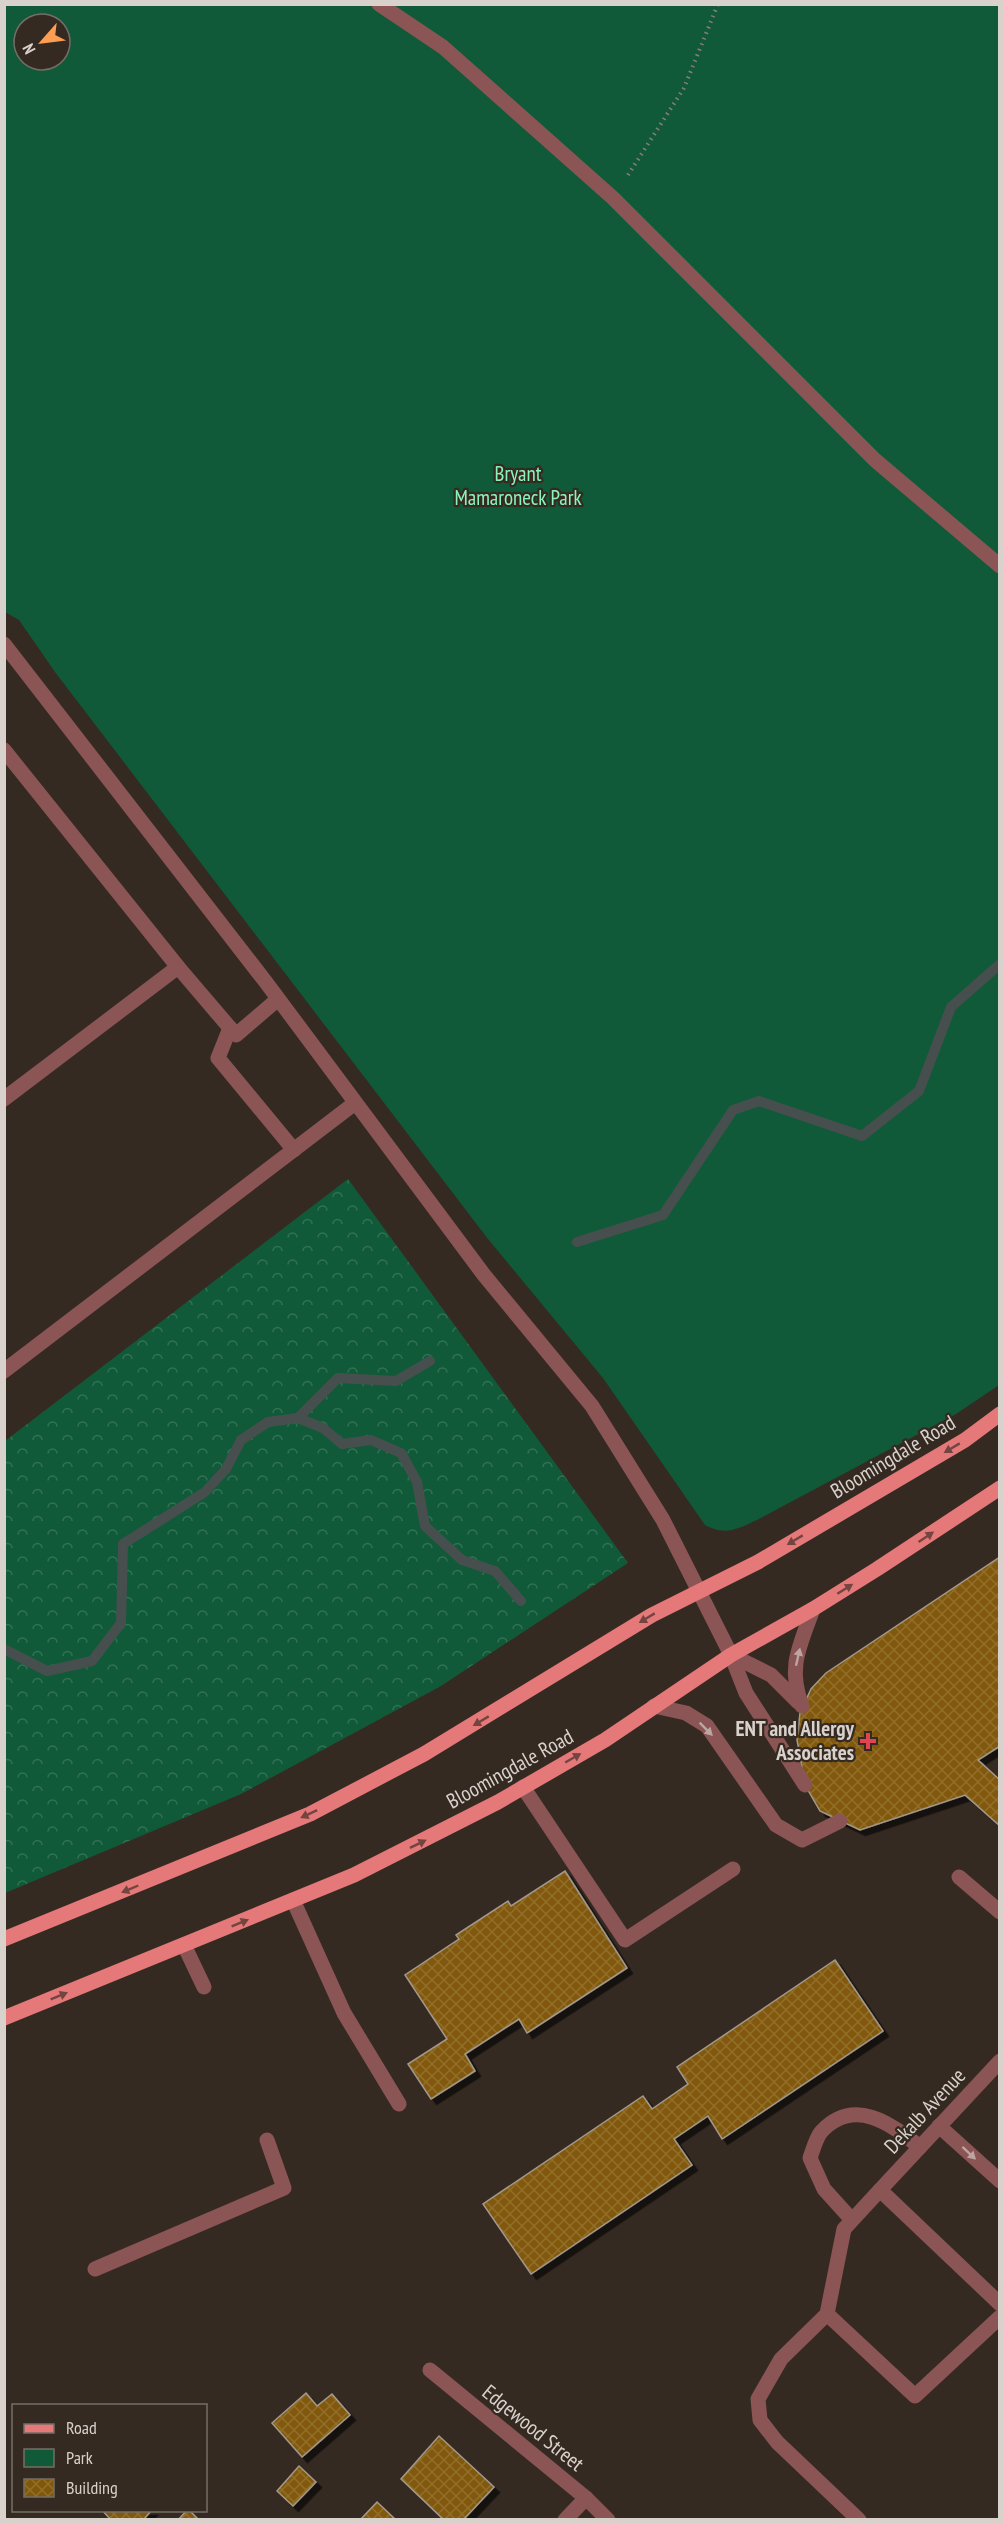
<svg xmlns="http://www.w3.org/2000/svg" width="1004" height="2524" font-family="'PT Sans Narrow',sans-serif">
  <defs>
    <pattern id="forest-crowns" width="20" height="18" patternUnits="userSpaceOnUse" patternTransform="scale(1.5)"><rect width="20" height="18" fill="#105a39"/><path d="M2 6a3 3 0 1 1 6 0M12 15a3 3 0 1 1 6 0" fill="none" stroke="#327154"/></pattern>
    <pattern id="building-cross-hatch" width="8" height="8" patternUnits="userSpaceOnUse" patternTransform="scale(1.5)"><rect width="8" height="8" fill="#81580a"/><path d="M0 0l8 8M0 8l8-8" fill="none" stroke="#926f2c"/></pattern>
    <filter id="shadow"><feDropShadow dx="5.5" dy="5.5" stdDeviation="0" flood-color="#0009"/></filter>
  </defs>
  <rect width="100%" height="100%" fill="#352a22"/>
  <!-- forest -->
  <path fill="url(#forest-crowns)" d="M348,1179L628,1563L441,1686L241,1794L5,1893V1441Z"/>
  <!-- green -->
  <path fill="#105a39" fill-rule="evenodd" d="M4,5H999V1385L956,1414L757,1520C737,1529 726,1536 705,1525L603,1378L488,1239L55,672L19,620L5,612ZM24,24H60V60H24Z"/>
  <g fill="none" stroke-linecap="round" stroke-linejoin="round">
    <!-- stream -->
    <g stroke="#474f4e" stroke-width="10">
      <path d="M577,1242L663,1215L733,1110L759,1101L862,1136L919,1091L951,1007L1000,964"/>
      <path d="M298,1418L338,1378L396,1381L430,1361"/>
      <path d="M4,1649L47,1671L92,1661L121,1623L123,1544L205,1492L226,1469L241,1440L268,1422L298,1418L323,1428L342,1444L371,1440L401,1453L417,1482L425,1526L462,1560L495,1571L521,1601"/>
    </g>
  </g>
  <!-- building -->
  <g fill="url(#building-cross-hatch)" stroke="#a2998c" stroke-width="1.5" filter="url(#shadow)">
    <path d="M1000,1557V1746L978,1760L1000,1780V1826L965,1795L860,1830L820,1811L805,1785L797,1740L800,1713L811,1689L826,1673Z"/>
    <path d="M565,1871L627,1968L527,2033L519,2019L465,2054L475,2071L431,2099L408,2064L447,2039L405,1975L459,1939L456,1935L508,1901L511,1906Z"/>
    <path d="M835,1960L883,2031L722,2139L708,2116L674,2139L692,2165L531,2274L483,2204L643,2096L652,2109L688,2084L677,2067Z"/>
    <path d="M306,2393L317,2406L332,2394L350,2415L302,2457L272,2423Z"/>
    <path d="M439,2436L494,2487L463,2520H444L401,2479Z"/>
    <path d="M299,2466L316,2482L293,2506L277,2491Z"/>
    <path d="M377,2502L396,2520H360Z"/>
    <path d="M102,2510H152L143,2520H111Z"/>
    <path d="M187,2510H189L199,2520H178Z"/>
  </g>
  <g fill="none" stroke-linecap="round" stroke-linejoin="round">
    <!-- path -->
    <path stroke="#877e78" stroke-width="4" stroke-dasharray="1.5 4.5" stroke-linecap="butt" d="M628,175L684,88L718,4"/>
    <!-- lane -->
    <g stroke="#8a5554" stroke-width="15">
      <path d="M379,4L443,47L613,198L875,460L1000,566"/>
      <path d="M4,644L265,981L484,1275L592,1406L663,1520L731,1655L746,1693L805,1785"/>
      <path d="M4,750L178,967"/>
      <path d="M230,1028L218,1058L294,1150"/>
      <path d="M4,1099L178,967L236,1035L278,999"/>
      <path d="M4,1371L355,1103"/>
      <path d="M731,1655L771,1675L798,1702"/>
      <path d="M654,1706L686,1713L707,1726L776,1825L802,1840L840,1821"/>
      <path d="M802,1706C787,1667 800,1646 813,1609"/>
      <path d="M523,1787L625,1940L733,1869"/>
      <path d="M959,1877L1000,1912"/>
      <path d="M293,1900L344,2013L399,2104"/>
      <path d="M184,1945L204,1987"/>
      <path d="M939,2126L1000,2181"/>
      <path d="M880,2190L844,2229L827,2314L915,2396L1000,2317"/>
      <path d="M852,2220L824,2189L810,2158C813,2150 816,2138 821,2132C854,2096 891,2124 920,2147"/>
      <path d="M95,2269L284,2188L267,2140"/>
      <path d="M827,2314L781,2359L758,2399L760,2420L777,2442L859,2520"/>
    </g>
    <!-- street -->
    <g stroke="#8a5554" stroke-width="15">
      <path d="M1000,2061L880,2190L1000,2304"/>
      <path d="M430,2370L586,2498L608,2520"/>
      <path d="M565,2520L586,2498"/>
    </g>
    <!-- primary -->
    <g stroke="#e57878" stroke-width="15">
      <path d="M4,1939L310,1814L424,1754L652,1615L758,1562L965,1440L1000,1414"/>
      <path d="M4,2018L354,1875L498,1802L605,1740L731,1655L813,1609L877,1569L1000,1488"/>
    </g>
  </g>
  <!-- one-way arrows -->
  <defs><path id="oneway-solid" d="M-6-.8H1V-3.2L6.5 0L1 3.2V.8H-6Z" transform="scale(1.5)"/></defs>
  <g fill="#734540">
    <use href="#oneway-solid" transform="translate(952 1448) rotate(149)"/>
    <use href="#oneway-solid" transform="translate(926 1537) rotate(-34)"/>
    <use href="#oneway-solid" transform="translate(795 1540) rotate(149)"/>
    <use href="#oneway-solid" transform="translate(845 1589) rotate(-32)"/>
    <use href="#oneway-solid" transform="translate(647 1618) rotate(149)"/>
    <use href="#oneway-solid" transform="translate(481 1721) rotate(149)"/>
    <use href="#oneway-solid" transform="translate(573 1758) rotate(-30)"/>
    <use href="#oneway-solid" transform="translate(309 1814) rotate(155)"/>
    <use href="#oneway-solid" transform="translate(418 1844) rotate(-26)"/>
    <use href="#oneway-solid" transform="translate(130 1889) rotate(157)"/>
    <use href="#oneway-solid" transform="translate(240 1923) rotate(-22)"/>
    <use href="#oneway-solid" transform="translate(59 1996) rotate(-22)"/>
  </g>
  <g fill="#bda6a2">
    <use href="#oneway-solid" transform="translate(798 1657) rotate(-77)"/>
    <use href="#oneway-solid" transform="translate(706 1729) rotate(45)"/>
    <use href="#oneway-solid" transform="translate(969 2153) rotate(43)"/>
  </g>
  <!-- markers -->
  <path fill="#e0444e" stroke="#352a22" stroke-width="2" d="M865 1732h6v6h6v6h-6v6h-6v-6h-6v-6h6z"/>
  <g text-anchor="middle" stroke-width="4.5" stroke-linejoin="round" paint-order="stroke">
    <!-- park labels -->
    <g font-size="21" fill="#8af5bb" stroke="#352a22">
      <text x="518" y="481">Bryant<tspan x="518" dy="24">Mamaroneck Park</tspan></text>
    </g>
    <!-- street labels -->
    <g font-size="21" fill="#d8d1cc" stroke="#352a22">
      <text transform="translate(893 1457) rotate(-31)" y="7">Bloomingdale Road</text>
      <text transform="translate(510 1769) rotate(-29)" y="7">Bloomingdale Road</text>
      <text transform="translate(925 2111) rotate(-47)" y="7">Dekalb Avenue</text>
      <text transform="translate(533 2428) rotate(39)" y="7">Edgewood Street</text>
    </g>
    <!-- poi labels -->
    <g font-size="21" font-weight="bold" fill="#d8d1cc" stroke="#352a22" text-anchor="end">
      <text x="854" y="1736">ENT and Allergy<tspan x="854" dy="24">Associates</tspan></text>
    </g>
  </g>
  <!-- border -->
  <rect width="1004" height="2524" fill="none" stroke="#d8d1cc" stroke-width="12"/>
  <!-- legend -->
  <rect x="12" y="2404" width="195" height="108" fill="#352a22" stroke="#766d66" stroke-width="1.5"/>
  <rect x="24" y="2424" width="30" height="9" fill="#e57878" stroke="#766d66" stroke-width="1.5"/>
  <text x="66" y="2434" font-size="18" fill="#d8d1cc">Road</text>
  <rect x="24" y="2449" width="30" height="18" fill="#105a39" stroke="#766d66" stroke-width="1.5"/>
  <text x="66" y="2464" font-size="18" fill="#d8d1cc">Park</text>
  <rect x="24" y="2479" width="30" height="18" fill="url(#building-cross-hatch)" stroke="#766d66" stroke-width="1.5"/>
  <text x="66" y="2494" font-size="18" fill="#d8d1cc">Building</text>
  <!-- north arrow -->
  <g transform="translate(42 42) rotate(242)"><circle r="28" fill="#352a22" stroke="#766d66" stroke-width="1.5"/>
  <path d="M0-4.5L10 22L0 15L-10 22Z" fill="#fc9d53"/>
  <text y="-9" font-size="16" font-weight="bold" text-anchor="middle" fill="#d8d1cc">N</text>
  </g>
</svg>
